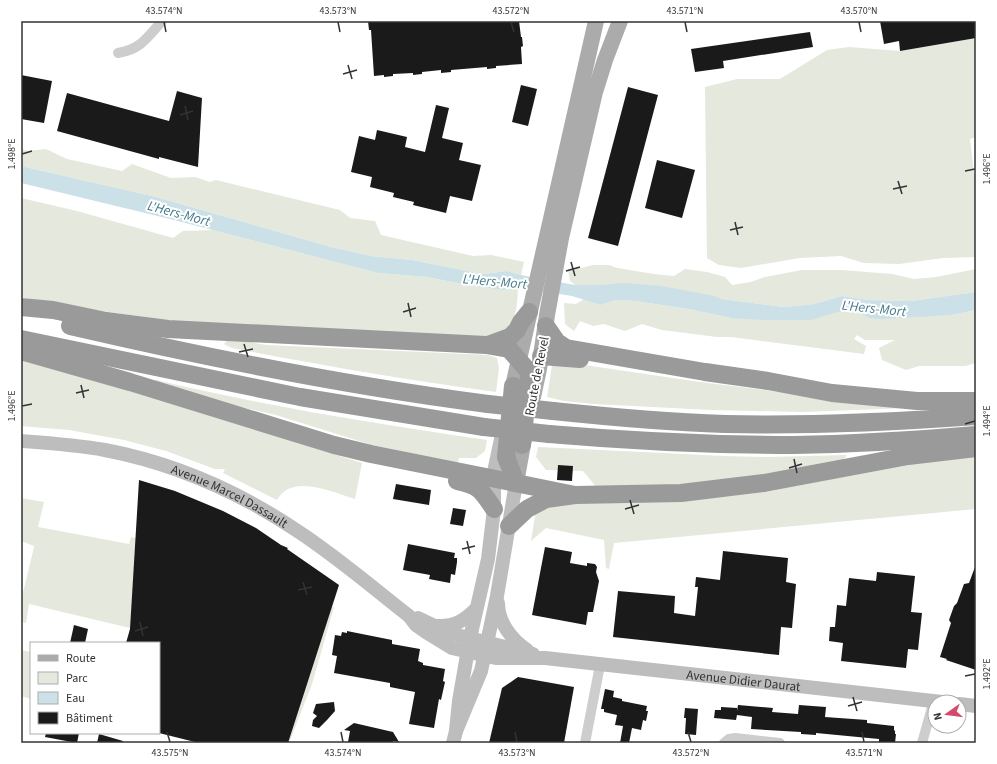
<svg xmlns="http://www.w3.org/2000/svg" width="997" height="764" font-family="'Source Sans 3',sans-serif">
  <rect width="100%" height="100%" fill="#fff"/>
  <!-- green -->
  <g fill="#e4e8dd">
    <path d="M976,38V137L970,139L974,174H976V257L943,258L899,264L864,263L841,256L800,258L741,268L719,265L707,258L705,87L737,79H780L827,50L849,47L900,51Z"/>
    <path d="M21,149L28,151L46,149L67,159L122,171L132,164L171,178L195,177L210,182L216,180L340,210L350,218L375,221L381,235L473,256L491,255L524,262L521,275L507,271L483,274L412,260L371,256L331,247L156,197L21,166Z"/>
    <path d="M21,198L77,211L173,238L183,231L213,230L378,273L427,277L472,286L502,290L518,288C517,306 517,316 507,331L483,337L196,324L58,305L21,297Z"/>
    <path d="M593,265H609L617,268L654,274L674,276L685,269L707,272L725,277L732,285L751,282L765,277L802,270H841L892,274L914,279L936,277L976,269V292L911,301L867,300L842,296L814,304L784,307L722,299L715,296L600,285H575L570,281L568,269L581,268Z"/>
    <path d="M584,299L601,305L616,300L635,301L688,309L731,318L841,311L858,312L869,318L952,315L976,310V363L965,366H919L906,370L882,360L879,348L895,340H865L857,335L854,339L866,346L864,354L731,337H717L662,330L642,324L625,331L604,324L593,326L580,321L574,331L565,324L564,303L576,304Z"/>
    <path d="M228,339L267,345L488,355L497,358L499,368L496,392C407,380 320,365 232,348L224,344Z"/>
    <path d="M21,356L362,463L355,499C333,492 291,473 277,500L223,473L225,469H215L166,451L124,440L69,430L21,426Z"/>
    <path d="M557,361L700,382L905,408L805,412L711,410L594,404L564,401L547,397L552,366Z"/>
    <path d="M156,380C265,406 376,424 487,440L485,451L476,458H459L458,463L372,445L276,415L228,404L155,382Z"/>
    <path d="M538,447L724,456L768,457L847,455L841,463L722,483L598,489L583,471L546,470L536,457Z"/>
    <path d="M976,455V509L614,543L609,569L606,568L604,540L546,528L531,541L536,510L542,506L882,468Z"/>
    <path d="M21,498L44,502L38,527L129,544L131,537L159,543V643H127L130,628L29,604L26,623L21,622V601L36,539L34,546L21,541Z"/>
    <path d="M332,607H334L312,684L289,743H266Z"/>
    <path d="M21,650L31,652V699L21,696Z"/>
  </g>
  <!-- water -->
  <path fill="#cce0e7" d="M21,166L156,197L331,247L371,256L412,260L483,274L507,271L521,275L575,285H600L625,283L661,286L715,296L722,299L784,307L814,304L842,296L867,300L911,301L976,292V310L952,315L882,319L869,318L858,312L841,311L811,320H766L731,318L688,309L635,301L616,300L601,305L572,296L520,288L502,290L472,286L427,277L378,273L174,220L21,183Z"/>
  <!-- building -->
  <g fill="#1a1a1a">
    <path d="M368,21H519L521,37H522L523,46L521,47L522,64L496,66V68L487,69V67L451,70V72L441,73V70L422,72V74L413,75V73L393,74V76L384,77V75L374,76L371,30H369Z"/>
    <path d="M880,21H976V38L900,51L899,41L884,44Z"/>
    <path d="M810,32L813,47L723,61L724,68L695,72L691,49Z"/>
    <path d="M21,75L52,81L44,123L21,119Z"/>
    <path d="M521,85L537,89L528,126L512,122Z"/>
    <path d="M628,87L658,95L618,246L588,238Z"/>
    <path d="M177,91L202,98L198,167L159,157V159L57,131L67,93L169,121Z"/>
    <path d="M436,105L449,108L442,138L463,143L459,160L481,165L472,201L450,196L446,213L413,205L414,202L393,197L394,193L370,187L372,177L351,172L359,136L375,140L377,130L407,137L405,147L425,152Z"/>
    <path d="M657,160L695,170L682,218L645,208Z"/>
    <path d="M558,465L573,466L572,481L557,480Z"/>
    <path d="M139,480L175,491L223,511L256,528L281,545L288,548L287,549L339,585L288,743H199L159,733V643H126L130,629Z"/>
    <path d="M396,484L431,490L429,505L393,499Z"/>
    <path d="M453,508L466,510L463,526L450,524Z"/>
    <path d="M408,544L455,553L454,558H457V562L455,575L451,574L450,583L429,579L430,575L403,570Z"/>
    <path d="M545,547L572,552L570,563L587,566V563L595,564L597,567L596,572L599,581L593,612H588L586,625L532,615Z"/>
    <path d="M723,551L788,558L786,582L796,584L792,628L781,627L779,655L613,637L618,591L675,596L674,613L695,616L698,587H695L696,577L720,580Z"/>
    <path d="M975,567L976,568V670L946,660L947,659L940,657L951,623L949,620L954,606L957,603L964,584L969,583Z"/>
    <path d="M877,572L915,576L911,612L922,613L918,650L908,649L906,668L841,661L843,643L829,641L830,627H835L837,605L846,606L849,578L876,581Z"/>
    <path d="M74,625L88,629L85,643H70Z"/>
    <path d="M347,631L392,640V644L420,649L418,661L423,663V665L445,669L443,681L445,682L441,700L439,699L434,728L409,724L415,692L390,687V683L334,673L337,656L332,655L335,635L341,636L342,632L347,633Z"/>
    <path d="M518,677L574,687L564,743H489L502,688Z"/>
    <path d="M605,689L614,691L613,697L622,699V701L647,706L646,711H648L646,721L643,720L641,730L632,728L629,743H620L623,726L615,725L617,715L604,712V709H601Z"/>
    <path d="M334,702L335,711L327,720L319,728L312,726L313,720L317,716L313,713L316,704Z"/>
    <path d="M738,705L773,708L772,712L798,714L799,705L826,707L825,717L867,720V723L894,726V730L895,731V734H896L895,743H879V739L816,733V735L801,734V732L751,729L752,717L737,715L736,720L714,718L715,710H721V707L737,708V711Z"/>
    <path d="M685,708L698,709L696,735L685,734L686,718H684Z"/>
    <path d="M354,723L393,732L399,742L393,741V743H354L348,742L350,731L344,730Z"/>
    <path d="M46,733H79L77,743L45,737Z"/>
    <path d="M99,734L123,741V743H97Z"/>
  </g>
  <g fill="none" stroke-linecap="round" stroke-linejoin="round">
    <!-- street -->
    <g stroke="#cdcdcd" stroke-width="10">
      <path d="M118,53C141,49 147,38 162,21"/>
      <path d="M585,743L600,665"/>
      <path d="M724,743L729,739L735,738L780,743"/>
      <path d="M922,743L931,711L933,701"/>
    </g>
    <!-- secondary -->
    <g stroke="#bdbdbd" stroke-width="14">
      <path id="s1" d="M21,441C49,443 78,445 105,450C173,463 239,492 296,530C336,556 372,587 409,616L416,625L426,632L452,648L496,658H545L942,702"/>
      <path d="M498,603C498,622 511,639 527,650"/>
      <path d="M418,618L443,630L457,635L533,654"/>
      <path d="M437,626C454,627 464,621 476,609"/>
      <path d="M959,704L976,706"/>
      <path d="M456,731L459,701L470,638L488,559L494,509V472L501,439"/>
      <path d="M453,743L456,731L481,671L497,596L516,483"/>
    </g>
    <!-- primary -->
    <g stroke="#ababab" stroke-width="16">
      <path d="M513,386L596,21"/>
      <path d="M533,397L539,369L547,315L561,238L595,92L605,60L620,21"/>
      <path d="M516,483L525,433"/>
    </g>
    <!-- highway -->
    <g stroke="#9a9a9a" stroke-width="18">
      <path d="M21,307L53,310L106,321L168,329L486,345L509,349L529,372V376L522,445"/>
      <path d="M70,326C208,358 347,386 488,404"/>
      <path d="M546,326L557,342L566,348L705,372L768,381L832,393L917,401H976"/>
      <path d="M21,339L300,397L484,427"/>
      <path d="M488,345L510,337L517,330L521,322L529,312"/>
      <path d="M21,351L130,382L334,445L371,454L575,495"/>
      <path d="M541,356L580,359"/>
      <path d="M513,386L506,457L516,483"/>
      <path d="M553,411C610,417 668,422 725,424C809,426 893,422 976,416"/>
      <path d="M549,434C631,441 713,445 794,445C855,444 916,440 976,435"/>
      <path d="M457,481C480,486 481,490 494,509"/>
      <path d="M509,526L527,509L546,499L575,495L681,493L764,483L908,456L976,448"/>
    </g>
    <!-- highway-bridge -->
    <g stroke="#9a9a9a" stroke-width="18">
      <path d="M488,404L553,411"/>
      <path d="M484,427L549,434"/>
    </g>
  </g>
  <!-- ticks -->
  <path fill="none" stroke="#333" stroke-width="1.5" d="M164,22L166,32M338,22L340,32M511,22L514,32M685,22L687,32M859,22L861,32M348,65L352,79M343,74L357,70M185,106L188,120M180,115L193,111M22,154L32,151M965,171L975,169M898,181L902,194M893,189L907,186M735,222L738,235M730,230L743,227M571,262L575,276M566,271L580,267M408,303L411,317M403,312L416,308M244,344L248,357M239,352L253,349M81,385L84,398M76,393L89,390M22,406L32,404M965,424L975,421M794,459L797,473M789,468L802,464M630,500L634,514M625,509L639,505M467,541L470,554M462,549L475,546M303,582L307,595M298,590L312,587M140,622L143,636M135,631L148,627M965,676L975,674M853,697L857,711M848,706L862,702M167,732L170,742M341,732L343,742M515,732L517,742M688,732L691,742M862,732L864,742"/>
  <g text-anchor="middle" stroke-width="4" stroke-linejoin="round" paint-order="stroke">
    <!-- street labels -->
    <g font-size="13" fill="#333" stroke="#fff">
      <text transform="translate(536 376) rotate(-79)" y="5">Route de Revel</text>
      <text dy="5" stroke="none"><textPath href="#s1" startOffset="218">Avenue Marcel Dassault</textPath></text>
      <text dy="5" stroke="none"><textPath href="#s1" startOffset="783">Avenue Didier Daurat</textPath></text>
    </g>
    <!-- water labels -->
    <g font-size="14" font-style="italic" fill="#487c8d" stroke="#fff">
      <text transform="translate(179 213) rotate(15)" y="5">L'Hers-Mort</text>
      <text transform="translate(495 281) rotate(5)" y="5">L'Hers-Mort</text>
      <text transform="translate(874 308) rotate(6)" y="5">L'Hers-Mort</text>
    </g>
  </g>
  <!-- border -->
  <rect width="997" height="764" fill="none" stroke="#ffffff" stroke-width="44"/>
  <!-- legend -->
  <rect x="30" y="642" width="130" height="92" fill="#ffffff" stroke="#adadad"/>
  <rect x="38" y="655" width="20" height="6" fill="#ababab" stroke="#adadad"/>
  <text x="66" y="662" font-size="12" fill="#333333">Route</text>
  <rect x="38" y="672" width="20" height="12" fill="#e4e8dd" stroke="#adadad"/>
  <text x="66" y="682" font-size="12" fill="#333333">Parc</text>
  <rect x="38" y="692" width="20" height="12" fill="#cce0e7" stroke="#adadad"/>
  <text x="66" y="702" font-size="12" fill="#333333">Eau</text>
  <rect x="38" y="712" width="20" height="12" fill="#1a1a1a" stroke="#adadad"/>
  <text x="66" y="722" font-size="12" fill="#333333">Bâtiment</text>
  <!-- north arrow -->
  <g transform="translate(947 714) rotate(256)"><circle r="19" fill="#ffffff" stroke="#adadad"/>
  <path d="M0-3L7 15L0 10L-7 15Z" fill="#d34b68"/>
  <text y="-6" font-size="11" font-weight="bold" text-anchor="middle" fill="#333333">N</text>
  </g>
  <rect x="22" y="22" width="953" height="720" fill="none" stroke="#333" stroke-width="1.5"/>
  <g font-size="10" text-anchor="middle" fill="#333">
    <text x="164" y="14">43.574°N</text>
    <text x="338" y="14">43.573°N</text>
    <text x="511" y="14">43.572°N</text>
    <text x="685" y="14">43.571°N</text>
    <text x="859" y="14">43.570°N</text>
    <text transform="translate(11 154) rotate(-90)" y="4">1.498°E</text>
    <text transform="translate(986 169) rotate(-90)" y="4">1.496°E</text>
    <text transform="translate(11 406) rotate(-90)" y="4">1.496°E</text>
    <text transform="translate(986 421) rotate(-90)" y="4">1.494°E</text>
    <text transform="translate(986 674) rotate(-90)" y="4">1.492°E</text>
    <text x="170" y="756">43.575°N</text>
    <text x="343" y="756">43.574°N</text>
    <text x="517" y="756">43.573°N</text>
    <text x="691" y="756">43.572°N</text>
    <text x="864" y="756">43.571°N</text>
  </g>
</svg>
